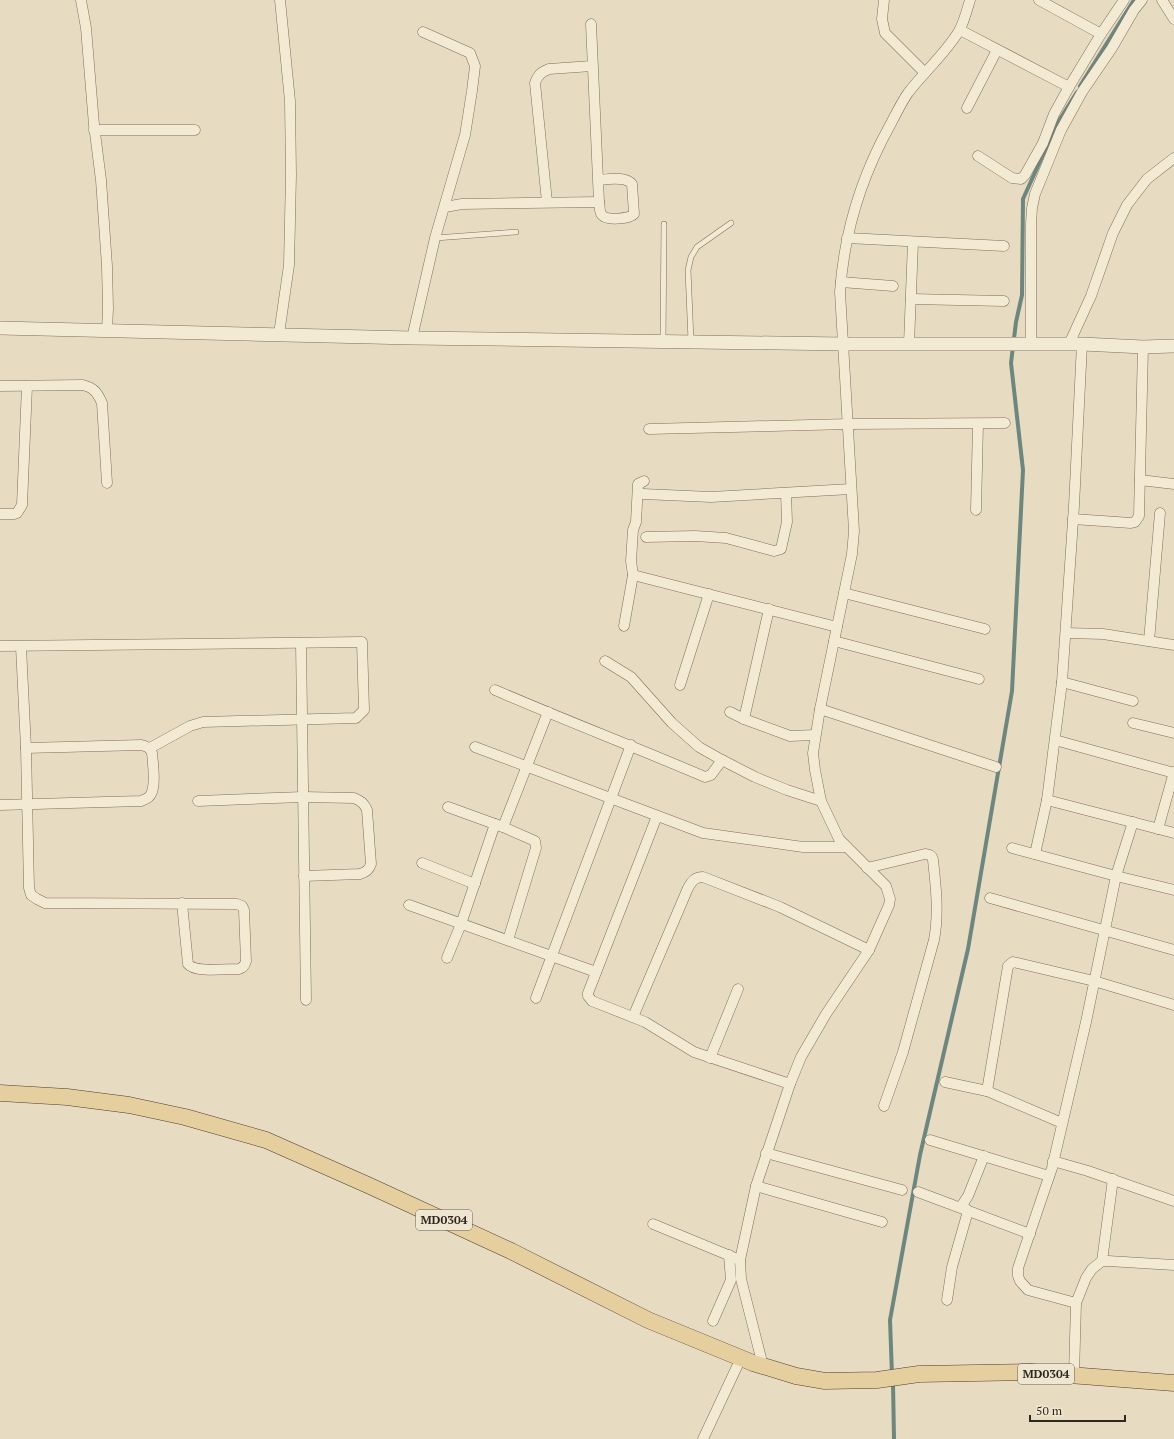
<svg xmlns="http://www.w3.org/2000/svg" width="1174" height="1439" font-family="'PT Serif',serif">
  <rect width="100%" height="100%" fill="#e7dcc2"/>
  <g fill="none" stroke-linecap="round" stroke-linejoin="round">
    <!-- stream -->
    <g stroke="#6d8780" stroke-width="4">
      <path d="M1080,86L1134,0"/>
      <path d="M892,1375L890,1320L920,1155L968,949L1012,691L1023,470L1011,363L1016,322L1022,295L1023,199L1057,124L1077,92"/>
      <path d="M893,1382L894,1439"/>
    </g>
    <defs>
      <g id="service">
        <path d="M435,238L516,232"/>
        <path d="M663,341L664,224"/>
        <path d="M691,341L688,270L691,257L697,247L731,223"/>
      </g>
      <g id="minor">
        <path d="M81,0L86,28L94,125L101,180L107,266L108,308L107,331"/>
        <path d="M884,0L882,19L885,33L925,73"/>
        <path d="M1039,0L1101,34"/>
        <path d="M1162,0L1174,19"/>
        <path d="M591,24L599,202C600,206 599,212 602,215C606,221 629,219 634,214L632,184C626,176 608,179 599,180"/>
        <path d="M960,30L1069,87"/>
        <path d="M967,108L997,50"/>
        <path d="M94,130H195"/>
        <path d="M978,156L1012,178L1021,179L1025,175L1043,143L1054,114L1069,87L1101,34L1124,0"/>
        <path d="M547,202L535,83C538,75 541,72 549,69L592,66"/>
        <path d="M445,207L462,204L599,202"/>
        <path d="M847,238L1004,246"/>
        <path d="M841,282L893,286"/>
        <path d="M911,299L1004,301"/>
        <path d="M279,334L289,265L291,175L290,101L280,0"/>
        <path d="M412,338L435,238L465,135L472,91L475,66L470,53L423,32"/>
        <path d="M909,344L913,242"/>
        <path d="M1031,344V224L1032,208L1035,194L1061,130L1082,92L1112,48L1134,10L1142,0"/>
        <path d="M1069,344L1091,296L1113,233L1127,205L1147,179L1174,158"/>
        <path d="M0,386L83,385C94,388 97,392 102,403L107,483"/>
        <path d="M649,429L849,424L1005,423"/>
        <path d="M1140,480L1174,484"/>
        <path d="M643,494L711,497L851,489"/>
        <path d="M976,510L978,424"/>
        <path d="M0,514H14L17,513L22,505L27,386"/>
        <path d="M1073,519L1131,523L1135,522L1139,516L1143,347"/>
        <path d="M646,537L695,536L726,538L774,551L781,549L787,522L786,493"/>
        <path d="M633,575L837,627"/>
        <path d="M844,593L985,629"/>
        <path d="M624,626L633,575L631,561L633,530L636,522L638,484L644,481"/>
        <path d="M1066,633L1103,634L1174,645"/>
        <path d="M834,641L979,679"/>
        <path d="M1149,641L1160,513"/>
        <path d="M301,643L306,1000"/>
        <path d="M0,646L362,642L364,710L356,718L203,722L190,726L150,748"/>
        <path d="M21,647L26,748L29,888L31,895L37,899L45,903L237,904L242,906L244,910L246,961C245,965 243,968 239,969C226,969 195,973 188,964L182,903"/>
        <path d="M605,661L631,677L672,723L699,747L722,760L755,777L787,790L821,801"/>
        <path d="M1062,682L1133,701"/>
        <path d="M680,685L709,594"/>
        <path d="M495,690C564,720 635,747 705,777L711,775L722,760"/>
        <path d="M820,709L996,767"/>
        <path d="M730,712L744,719L790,736L815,735"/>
        <path d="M744,719L769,609"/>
        <path d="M1133,723L1174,733"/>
        <path d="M1055,740L1174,773"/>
        <path d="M475,747L703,833L803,847H847"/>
        <path d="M1047,800L1174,833"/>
        <path d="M198,801L303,797L354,798C361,801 364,803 367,810L371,864C369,870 366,872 360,874L304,876"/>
        <path d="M0,805L141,801C145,799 149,799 151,794C156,785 153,764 152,753C150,748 147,746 141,745L26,748"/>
        <path d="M448,807L503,827L535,841L536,848L508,940"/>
        <path d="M657,816L588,993V996L592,1001L645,1022L694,1052L790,1084"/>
        <path d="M503,827L548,712"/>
        <path d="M1158,829L1174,772"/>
        <path d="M1012,848L1116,876L1174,890"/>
        <path d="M1035,854L1047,800L1062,682L1074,506L1082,344"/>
        <path d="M422,863L475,884"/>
        <path d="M867,868L925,854C930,855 932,855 933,860C936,887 939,913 934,940L903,1052L884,1106"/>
        <path d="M990,898L1174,950"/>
        <path d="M409,905L596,972"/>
        <path d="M447,958L461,924L495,824"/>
        <path d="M536,998L631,745"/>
        <path d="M633,1017L688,888C692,881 695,877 703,877L780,907L869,950"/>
        <path d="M710,1058L738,989"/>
        <path d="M945,1082L987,1091L1062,1123"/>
        <path d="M987,1091L1008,966L1013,962L1094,981L1174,1005"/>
        <path d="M930,1140L1049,1176"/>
        <path d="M766,1153L902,1190"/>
        <path d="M1053,1161L1088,1171L1174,1201"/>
        <path d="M756,1186L882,1222"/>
        <path d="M918,1192L1030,1234"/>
        <path d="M653,1224L740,1260"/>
        <path d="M1102,1261L1113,1179"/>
        <path d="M947,1300L952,1267L968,1211L962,1205L968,1196L984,1156"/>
        <path d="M1076,1303L1028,1290L1020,1281L1018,1276V1268L1052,1168L1086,1022L1116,876L1133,822"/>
        <path d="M713,1321L731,1280L729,1255"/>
        <path d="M763,1366L741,1279L740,1260L756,1186L790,1084L801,1057L826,1014L869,950L889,905L890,899L886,886L839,839L821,801L815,770L813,753L820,709L852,554L854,531L840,292C844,234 861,178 889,127C895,116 901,103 908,93C924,72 945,54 959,31C964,22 967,10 970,0"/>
        <path d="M1074,1375L1076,1303L1086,1278L1092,1269L1102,1261H1108L1174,1265"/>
        <path d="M703,1439L741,1358"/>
      </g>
      <path id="tertiary" d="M0,328L412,338L844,344H1082L1143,347L1174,346"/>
      <path id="primary" d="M0,1093L67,1097L129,1105L185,1117L266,1140L370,1186L511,1251L648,1320L753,1363L796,1376L825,1381L877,1380L919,1374L1030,1372L1174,1383"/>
    </defs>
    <!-- service casing -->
    <use href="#service" stroke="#7e6e5c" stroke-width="6"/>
    <!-- minor casing -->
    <use href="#minor" stroke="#7e6e5c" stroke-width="11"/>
    <!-- tertiary casing -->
    <use href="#tertiary" stroke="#7e6e5c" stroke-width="14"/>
    <!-- primary casing -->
    <use href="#primary" stroke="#4d3d30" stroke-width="17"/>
    <!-- service -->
    <use href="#service" stroke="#f3ead4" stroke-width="5"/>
    <!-- minor -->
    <use href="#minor" stroke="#f3ead4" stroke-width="10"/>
    <!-- tertiary -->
    <use href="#tertiary" stroke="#f3ead4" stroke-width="13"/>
    <!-- primary -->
    <use href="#primary" stroke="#e6cf9f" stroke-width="16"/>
  </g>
  <g text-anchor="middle" stroke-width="4" stroke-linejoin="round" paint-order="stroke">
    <!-- shield labels -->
    <g fill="#efe6d1" stroke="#696054" stroke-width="1">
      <rect x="416" y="1210" width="56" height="20" rx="3"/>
      <rect x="1018" y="1364" width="56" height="20" rx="3"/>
    </g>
    <g font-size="12" font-weight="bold" fill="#30271e">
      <text x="444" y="1224">MD0304</text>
      <text x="1046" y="1378">MD0304</text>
    </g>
  </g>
  <!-- scale -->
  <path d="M1030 1415v6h95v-6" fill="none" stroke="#30271e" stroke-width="2"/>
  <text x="1036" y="1415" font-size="12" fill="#30271e" stroke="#efe6d1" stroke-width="3" paint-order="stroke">50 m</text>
</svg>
